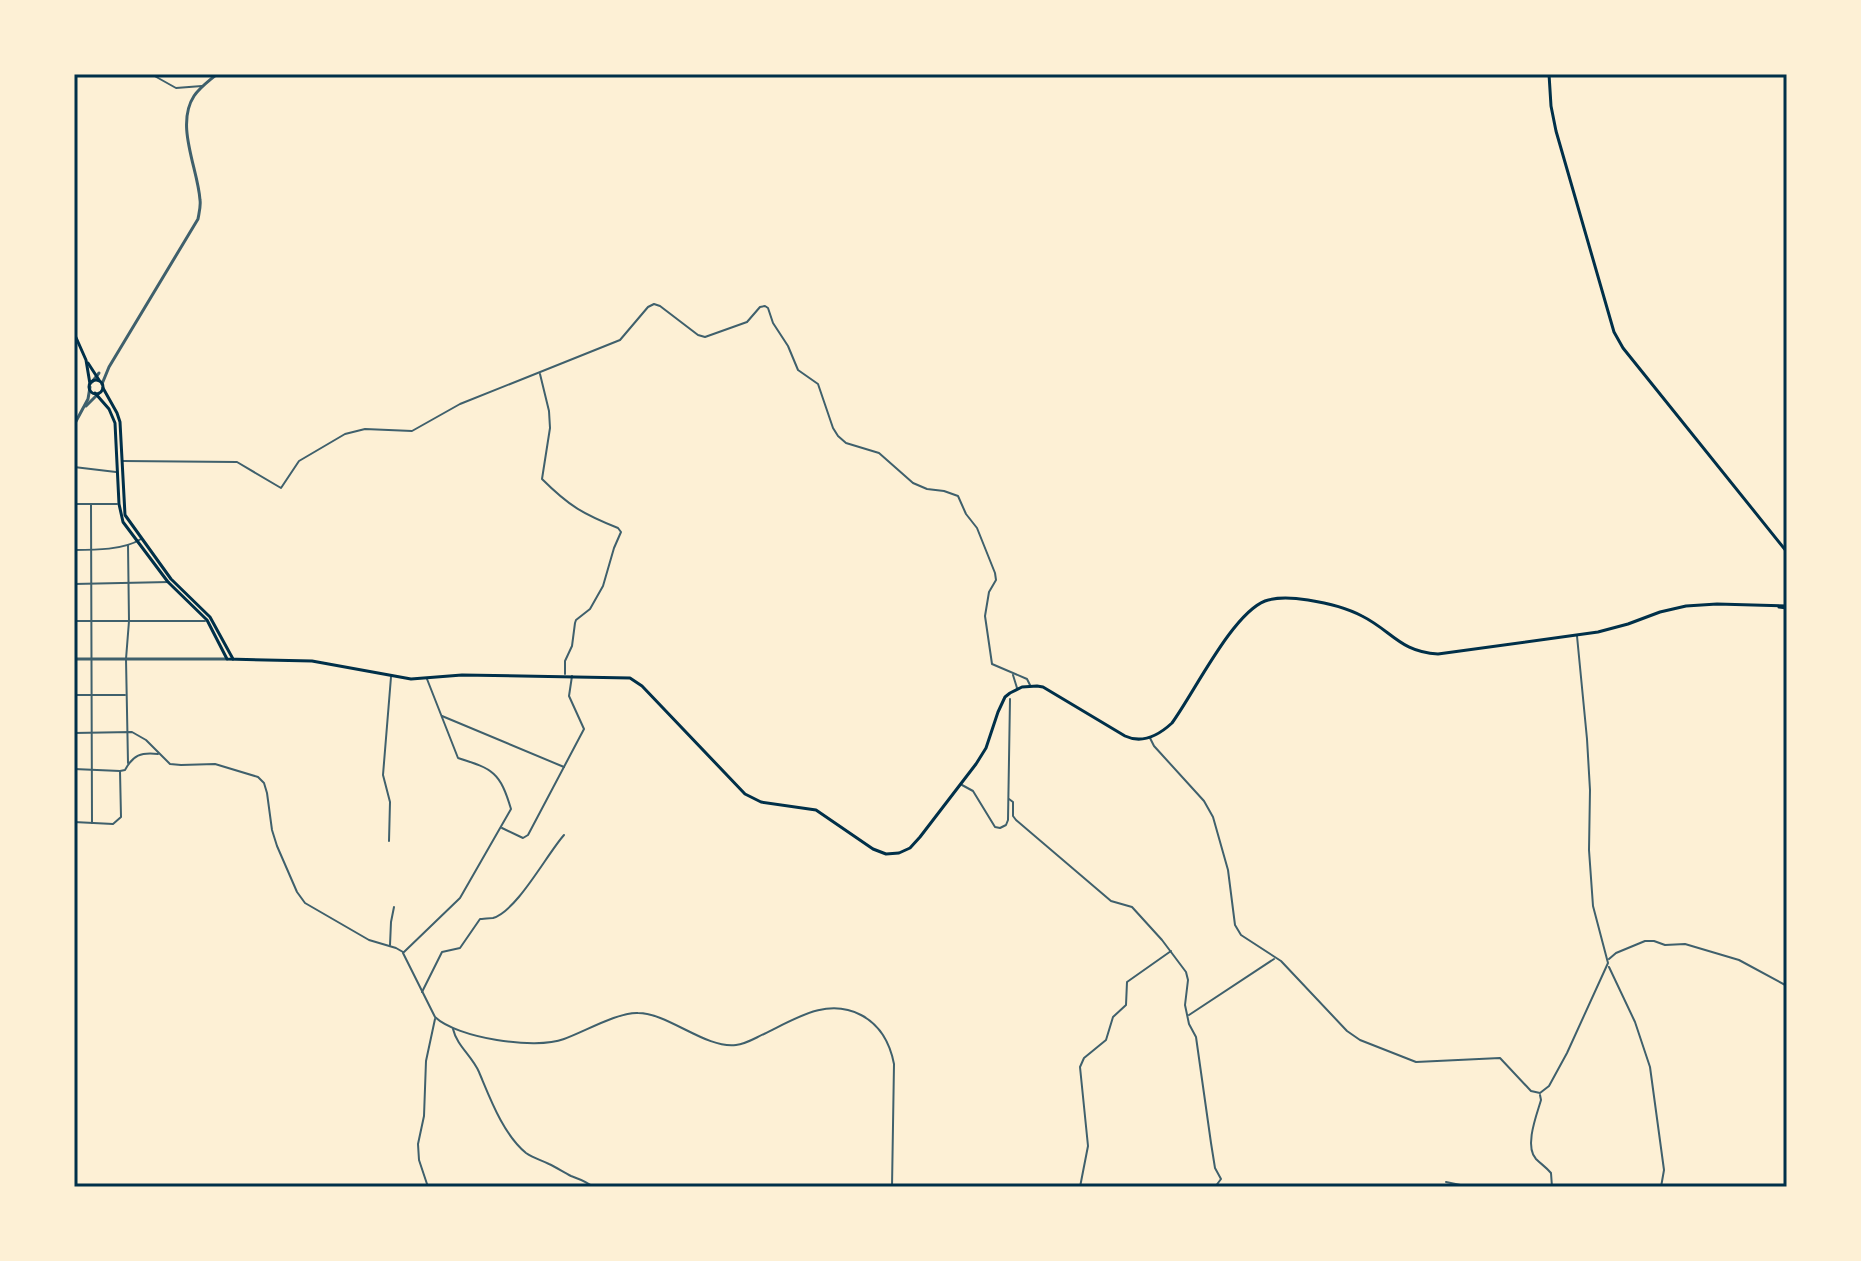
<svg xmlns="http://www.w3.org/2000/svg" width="1861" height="1261" font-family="'PT Sans Narrow',sans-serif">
  <rect width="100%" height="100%" fill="#fdf0d5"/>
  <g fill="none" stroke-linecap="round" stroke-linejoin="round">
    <!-- minor -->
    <g stroke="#3f606c" stroke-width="2">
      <path d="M151,74L176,88L202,86"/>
      <path d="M540,374L549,411L550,428L542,479C569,506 583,514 618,528L621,532L614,548L603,586L590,609L576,620L575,623L572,646L565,661V674"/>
      <path d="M123,461L237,462L281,488L299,461L345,434L365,429L412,431L460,404L620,340L648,307L654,304L660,306L698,335L705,337L747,322L760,307L765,306L768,308L773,323L788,346L798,370L818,384L833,428L838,436L846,443L879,453L913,483L927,489L944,491L958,496L966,514L977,528L995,573L996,580L989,592L985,616L992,664L1027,679L1030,685"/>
      <path d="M74,467L116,472"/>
      <path d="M74,504H117"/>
      <path d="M91,504L92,823"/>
      <path d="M128,545L129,621L126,659L128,763"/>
      <path d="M74,550C95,550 124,550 141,539"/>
      <path d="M74,584L169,582"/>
      <path d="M74,621H205"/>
      <path d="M1013,675L1017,688"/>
      <path d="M74,695H125"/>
      <path d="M442,716L564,767"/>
      <path d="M74,733L132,732L146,740L170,764L181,765L215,764L258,777L264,783L267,793L272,830L277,846L297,892L305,903L369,940L396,948L403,952"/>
      <path d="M1150,738L1154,746L1204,801L1213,817L1228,870L1235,925L1241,935L1281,961L1347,1031L1360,1040L1416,1062L1500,1058L1531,1091L1540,1093L1549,1086L1567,1053L1608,963L1593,906L1589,850L1590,790L1587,739L1577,636"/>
      <path d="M74,769L120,771L125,770C133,755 141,752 158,754"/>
      <path d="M962,785L973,791L995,827L1000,828L1006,825L1008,820L1010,699"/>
      <path d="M1009,799L1013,802V816L1016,820L1111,901L1132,907L1162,940L1186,972L1188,980L1185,1005L1189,1024L1196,1037L1211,1143L1215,1168L1221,1179L1215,1187"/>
      <path d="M74,822L113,824L121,817L120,771"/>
      <path d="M502,828L523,838L528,835L584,729L569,696L572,676"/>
      <path d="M389,841L390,802L383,775L391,677"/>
      <path d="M390,945L391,922L394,907"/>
      <path d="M404,952L460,898L511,809C500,772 493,769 458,758L427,679"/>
      <path d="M403,953L435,1017C457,1038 535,1050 564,1039C584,1032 618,1012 638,1013C668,1013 706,1049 736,1045C746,1044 755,1038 764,1034C795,1019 827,997 861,1015C880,1025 890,1043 894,1064L892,1187"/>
      <path d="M1609,959L1616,953L1645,941H1654L1665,945L1685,944L1739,960L1787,986"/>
      <path d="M1609,967L1635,1022L1650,1067L1664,1170L1661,1187"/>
      <path d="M422,992L442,952L460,948L480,919C481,919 492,918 493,918C517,911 547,854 564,835"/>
      <path d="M1189,1015L1274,959"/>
      <path d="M453,1029C457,1046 472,1056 479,1072C490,1098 503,1134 526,1153C533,1158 541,1160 549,1164C556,1167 563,1172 571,1176C579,1179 586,1181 593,1187"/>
      <path d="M1540,1095L1541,1100C1537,1114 1524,1146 1536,1159C1541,1164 1546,1167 1551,1173L1552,1187"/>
      <path d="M1446,1182L1470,1187"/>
      <path d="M428,1187L419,1160L418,1144L424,1116L426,1061L435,1019"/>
      <path d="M1080,1187L1088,1146L1080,1067L1084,1058L1106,1040L1113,1017L1126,1005L1127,982L1171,951"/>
    </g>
    <!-- tertiary -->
    <g stroke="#3f606c" stroke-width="3">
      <path d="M92,382L99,373"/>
      <path d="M102,384L109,367L198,219C199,213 201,206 200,200C198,169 175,125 194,96C200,87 209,81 217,74"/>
      <path d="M86,406L99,393"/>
      <path d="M74,425L88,399L90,387"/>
      <path d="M74,659H227"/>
    </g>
    <!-- secondary -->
    <g stroke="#003049" stroke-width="3">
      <path d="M1549,74L1551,106L1556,131L1614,332L1623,348L1787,552"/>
      <path d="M74,333L86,360L90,384"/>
      <path d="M88,363L99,380"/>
      <circle cx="96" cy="387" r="7"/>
      <path d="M103,388L117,413L120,422L125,515L171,579L210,617L233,659"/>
      <path d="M95,393L109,409L115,423L119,504L123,522L168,582L207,620L227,659L312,661L411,679L462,675L630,678L642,686L745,794L761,802L816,810L873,849L886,854L899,853L910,848L920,837L976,764L986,748L998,712L1005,697L1010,693L1022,687L1037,686L1043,687L1125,736C1142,744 1159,735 1172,723C1194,693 1232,614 1265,601C1279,596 1295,598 1308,600C1327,603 1345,607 1362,616C1392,631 1400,652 1438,654L1598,632L1628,624L1660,612L1686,606L1717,604L1787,606"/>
      <path d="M1779,607L1787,608"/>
    </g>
  </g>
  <!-- border -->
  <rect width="1861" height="1261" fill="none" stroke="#fdf0d5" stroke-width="152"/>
  <rect x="76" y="76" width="1709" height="1109" fill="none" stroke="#003049" stroke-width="3"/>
</svg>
